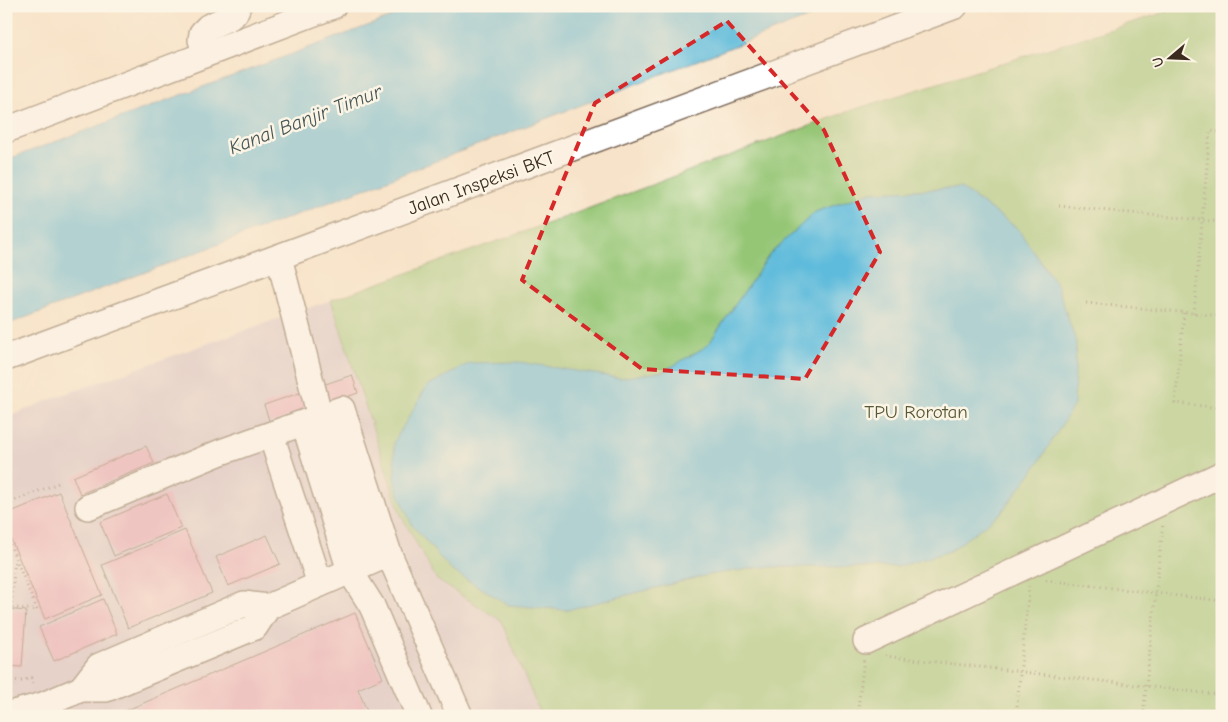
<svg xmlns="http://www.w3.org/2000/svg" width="1228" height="722" font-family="'Comic Neue',sans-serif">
  <rect width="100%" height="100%" fill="#fcf5e5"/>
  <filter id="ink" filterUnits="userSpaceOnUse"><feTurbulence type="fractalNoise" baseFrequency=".02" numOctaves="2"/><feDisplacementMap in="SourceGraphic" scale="10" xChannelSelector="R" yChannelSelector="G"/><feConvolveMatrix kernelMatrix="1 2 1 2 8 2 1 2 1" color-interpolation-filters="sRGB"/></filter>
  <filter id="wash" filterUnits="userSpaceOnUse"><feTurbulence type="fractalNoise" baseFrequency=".0096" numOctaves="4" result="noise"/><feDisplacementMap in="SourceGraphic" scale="20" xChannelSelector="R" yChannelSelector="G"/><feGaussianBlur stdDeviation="1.12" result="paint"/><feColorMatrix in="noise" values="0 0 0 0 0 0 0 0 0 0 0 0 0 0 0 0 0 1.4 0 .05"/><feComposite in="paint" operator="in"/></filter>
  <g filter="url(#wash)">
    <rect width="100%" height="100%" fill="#f7e3c9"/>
    <!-- industrial -->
    <path fill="#d1bdca" d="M331,300L401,516L437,580L502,621L541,716H6V418L56,397Z"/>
    <!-- green -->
    <path fill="#95c676" stroke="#68784a" d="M1185,6H1222V716H541L502,621L437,580L401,515L331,300L563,218L852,110Z"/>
    <!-- water -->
    <g fill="#5ebbdc" stroke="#4c727d">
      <path d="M421,6H838L317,207L6,325V160Z"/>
      <path d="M961,188L1017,228L1057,285L1076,342L1074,405L1035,468L1001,513L950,551L898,567H763L708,575L567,610L509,605L451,570L412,525L395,485L394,442L427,386L470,363L519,362L620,378L664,371L707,346L770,254L815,212L871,192Z"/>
    </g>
    <g id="blocks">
      <!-- building -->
      <g fill="#e5a0b9">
        <path d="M352,375L358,393L270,423L264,405Z"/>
        <path d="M146,446L154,463L80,494L73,477Z"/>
        <path d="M59,492L102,595L45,619L6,528V514Z"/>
        <path d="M167,494L181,528L114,556L100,522Z"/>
        <path d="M185,530L212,593L128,628L102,565Z"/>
        <path d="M267,535L280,564L228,586L216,557Z"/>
        <path d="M103,599L117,634L54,661L39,627Z"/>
        <path d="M6,609L26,611L22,667L6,666Z"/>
        <path d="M355,613L383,678L358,689L369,716H113Z"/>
      </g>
    </g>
  </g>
  <g filter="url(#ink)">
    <use href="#blocks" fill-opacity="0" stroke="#7d6b5a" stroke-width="1"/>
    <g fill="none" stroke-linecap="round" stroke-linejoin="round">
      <defs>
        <g id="minor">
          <path d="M206,54L201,40L202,33L208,27L230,17L235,13L238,6"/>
          <path d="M6,130L333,6"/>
          <path d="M279,257L320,417L368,563"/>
          <path d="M6,358L955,6"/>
          <path d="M304,423L350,571L372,606L419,716"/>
          <path d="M271,435L320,584"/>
          <path d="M88,507L221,452L342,409L389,554L460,716"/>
          <path d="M866,641L1222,474"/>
          <path d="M81,689L99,666L244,604L268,607L389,554"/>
          <path d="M6,715L43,705L81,689H106L255,627L268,607"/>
        </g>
      </defs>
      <!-- minor casing -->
      <use href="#minor" stroke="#7d6b5a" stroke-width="28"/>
      <!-- path -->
      <g stroke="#7d6b5a" stroke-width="3" stroke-dasharray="1 4" stroke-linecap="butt">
        <path d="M1059,206L1222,222"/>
        <path d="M1086,303L1222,316"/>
        <path d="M1184,313L1175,403L1222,408"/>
        <path d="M1194,313L1210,131L1222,132"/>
        <path d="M6,504L61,482"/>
        <path d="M6,535L37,610L6,607"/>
        <path d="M1046,580L1222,601"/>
        <path d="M11,608L15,558"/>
        <path d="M885,656L1222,695"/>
        <path d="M6,680L21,681L31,678L34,687"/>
        <path d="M857,716L864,659"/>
        <path d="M1016,716L1029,586"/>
        <path d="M1143,716L1163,523"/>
      </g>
      <!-- minor -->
      <use href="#minor" stroke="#fff" stroke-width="25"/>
    </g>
  </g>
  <!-- marked area -->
  <path d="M0 0H1228V722H0ZM727,21L824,130L880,252L805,379L642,369L522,280L595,103Z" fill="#f7e3c9" fill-opacity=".55" fill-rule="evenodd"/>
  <path fill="none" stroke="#d62828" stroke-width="4" stroke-dasharray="10 6" stroke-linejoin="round" d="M727,21L824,130L880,252L805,379L642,369L522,280L595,103Z"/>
  <g text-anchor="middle" stroke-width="5" stroke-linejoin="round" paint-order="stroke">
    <!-- street labels -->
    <g font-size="19" fill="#3b2a1e" stroke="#fcf5e5">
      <text transform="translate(481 182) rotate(-20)" y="7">Jalan Inspeksi BKT</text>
    </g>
    <!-- park labels -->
    <g font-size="19" fill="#565938" stroke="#fcf5e5">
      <text x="916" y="418">TPU Rorotan</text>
    </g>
    <!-- water labels -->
    <g font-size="20" font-style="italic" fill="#465657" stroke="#fcf5e5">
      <text transform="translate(305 119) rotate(-21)" y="7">Kanal Banjir Timur</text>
    </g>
  </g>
  <!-- margin -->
  <rect width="1228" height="722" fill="none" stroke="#fcf5e5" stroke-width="25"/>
  <!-- north arrow -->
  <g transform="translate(1170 58) rotate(251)" stroke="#fcf5e5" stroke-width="4" paint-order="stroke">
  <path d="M0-4L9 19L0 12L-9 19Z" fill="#3b2a1e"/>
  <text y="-8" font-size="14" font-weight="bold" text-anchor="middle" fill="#3b2a1e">U</text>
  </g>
</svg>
